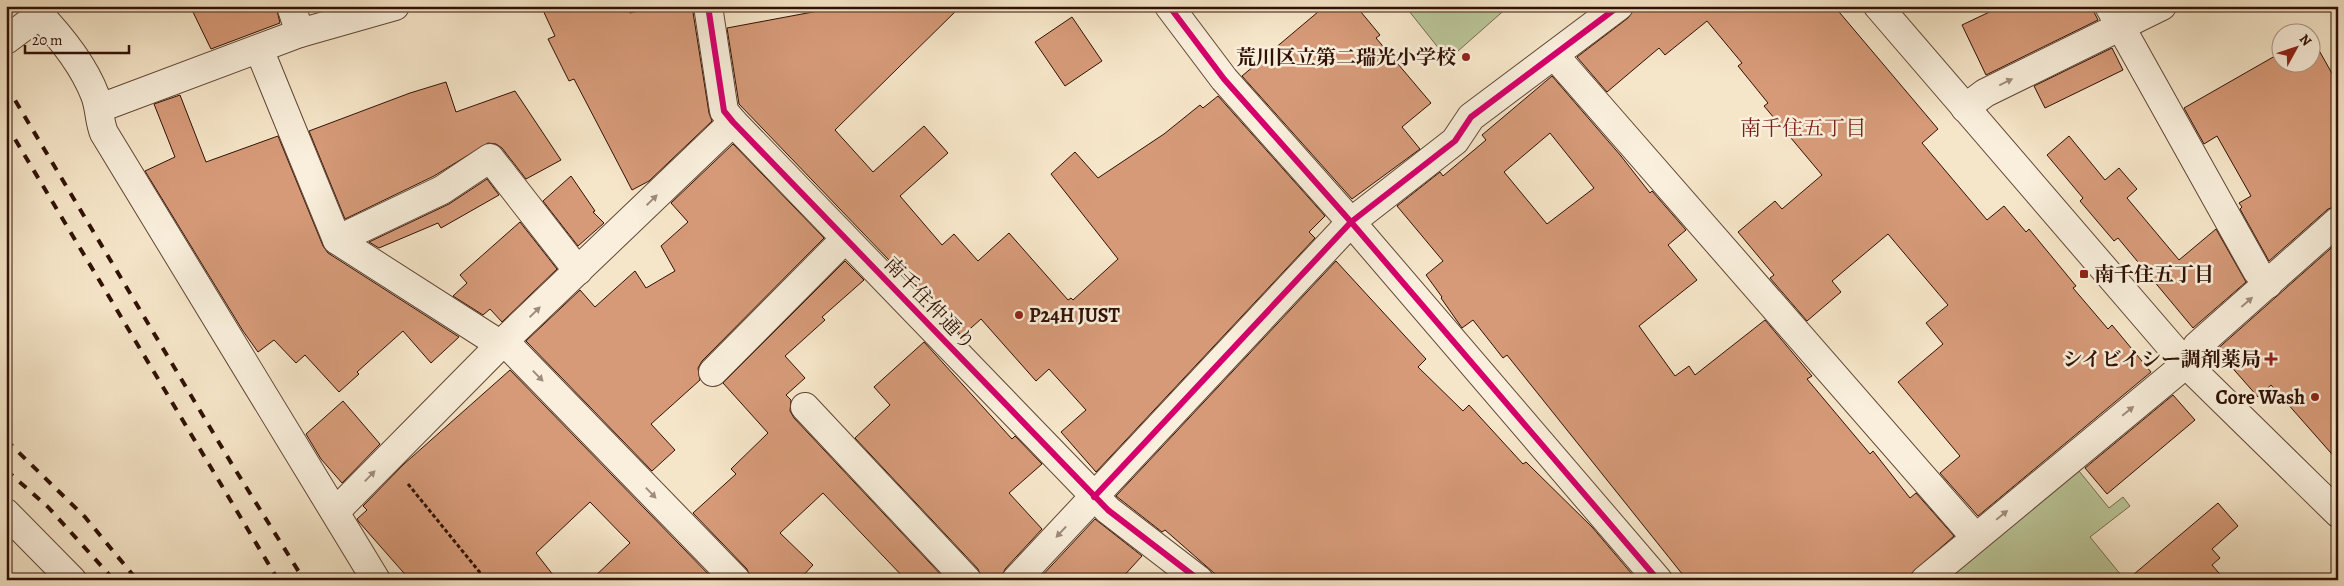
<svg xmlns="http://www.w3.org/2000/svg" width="2344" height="586" font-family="Alegreya,'Noto Serif JP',serif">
  <rect width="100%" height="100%" fill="#f6e6c9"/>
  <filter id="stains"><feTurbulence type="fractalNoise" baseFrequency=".004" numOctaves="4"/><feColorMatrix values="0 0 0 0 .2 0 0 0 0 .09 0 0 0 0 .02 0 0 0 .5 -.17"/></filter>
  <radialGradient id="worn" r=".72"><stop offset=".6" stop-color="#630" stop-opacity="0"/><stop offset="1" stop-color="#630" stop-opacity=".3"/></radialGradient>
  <!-- green -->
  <g fill="#bac699" stroke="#756c4f">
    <path d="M1405,6H1509L1458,51L1440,50Z"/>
    <path d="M2079,471L2109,508L2123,497L2130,506L2090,537L2121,575L2114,580H1944Z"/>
  </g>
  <!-- building -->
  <g fill="#d69a78" stroke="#301105" fill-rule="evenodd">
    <path d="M190,6H276L280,23L211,49Z"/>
    <path d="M541,6H628L630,13L658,6H692L709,113L712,121L649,181L632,190L574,79L569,81L548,39L555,36Z"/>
    <path d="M845,6H961L835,130L873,172L924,126L948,153L900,196L942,245L954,234L978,261L1009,233L1068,300L1071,298L1073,300L1118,259L1051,174L1075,152L1098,178L1164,134L1200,105L1203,108L1218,96L1325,216L1309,232L1315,238L1096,472L1061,432L1086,410L1049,369L1036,381L981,319L962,336L739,104L727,28Z"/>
    <path d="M1325,6H1356L1380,35L1376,38L1431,103L1402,127L1420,149L1352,199L1242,76Z"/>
    <path d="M1636,6H1834L1938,129L1922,143L1987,220L2004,206L2026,232L2029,229L2076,286L2073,288L2108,329L2112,325L2151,372L1978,516L1940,473L1960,456L1898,382L1943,344L1926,323L1948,305L1888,234L1832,281L1841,292L1807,321L1770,278L1774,275L1738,232L1775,201L1782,209L1822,175L1764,106L1768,103L1738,66L1742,63L1707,21L1665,55L1659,48L1607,92L1577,57L1628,18Z"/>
    <path d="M2002,6H2091L2098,20L1986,75L1962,25Z"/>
    <path d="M1072,17L1102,61L1065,86L1035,42Z"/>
    <path d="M2312,38L2338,84V206L2328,209L2269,261L2240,209L2242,207L2239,203L2251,196L2217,136L2204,144L2184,108L2282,52V62H2312Z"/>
    <path d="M2112,48L2123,70L2045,108L2034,86Z"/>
    <path d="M1552,76L1621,156L1650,193L1652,191L1686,230L1668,245L1697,280L1639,326L1675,376L1689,366L1695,375L1765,320L1812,376L1807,379L1870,454L1873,451L1910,498L1916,493L1954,536L1904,580H1687L1507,355L1503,358L1473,320L1462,328L1441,298L1442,297L1426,275L1443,261L1397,206L1440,172L1443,176L1486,140L1482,135ZM1550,133L1594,188L1547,224L1504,172Z"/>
    <path d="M446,82L456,112L515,91L561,160L526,179L502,148L496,144L488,143L434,176L345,219L309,131L410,93Z"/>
    <path d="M180,95L206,162L278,136L323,246L328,253L459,337L431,363L403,331L357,372L359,374L339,392L305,355L296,363L274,340L258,352L243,331L145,171L175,157L154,104Z"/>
    <path d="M2069,136L2105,180L2119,168L2137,189L2127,198L2179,260L2216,229L2246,282L2193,328L2118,238L2114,241L2080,201L2083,198L2047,155Z"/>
    <path d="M733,144L824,238L702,361L698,368L700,380L651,424L675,450L652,471L526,341L580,290L595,307L635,271L646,288L675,271L661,246L688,222L671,203Z"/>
    <path d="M571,176L595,211L593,212L604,223L578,246L543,201Z"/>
    <path d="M487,179L499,195L441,228L438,223L379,248L369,242L449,204Z"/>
    <path d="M520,222L557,269L502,322L490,309L483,315L453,296L467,283L460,275Z"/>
    <path d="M2338,242V461L2271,385L2258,397L2228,363L2226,365L2214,352Z"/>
    <path d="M845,261L864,280L822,317L825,320L785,356L805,378L786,395L791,400L790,411L794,418L944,578L942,580H906L823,493L780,533L813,565L799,580H751L747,569L693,513L736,474L731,469L768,433L723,383Z"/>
    <path d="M1336,261L1426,359L1418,367L1463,411L1469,405L1523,464L1526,462L1592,527L1637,580H1222L1165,530L1162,532L1116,496Z"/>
    <path d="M924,342L1012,439L1015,436L1042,464L1009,493L1042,529L1005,569L1001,580H982L978,569L855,438L890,405L874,387Z"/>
    <path d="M510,370L714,580H591L630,543L590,502L536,553L557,580H410L359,522L357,519L367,510L363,506L404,464Z"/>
    <path d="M2173,395L2195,420L2107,494L2085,468Z"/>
    <path d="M343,401L380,444L342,483L321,459L306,434Z"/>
    <path d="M2218,503L2238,526L2212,549L2220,558L2212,565L2225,580H2127Z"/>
    <path d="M1095,519L1142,556L1120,580H1038Z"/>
  </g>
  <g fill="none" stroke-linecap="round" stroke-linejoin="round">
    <defs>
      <g id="minor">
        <path d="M291,6L300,33"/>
        <path d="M708,6L724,111L733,122L1108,510L1199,580"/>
        <path d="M1169,6L1224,79L1351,222L1658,580"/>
        <path d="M1878,6L2186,364L2338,513"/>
        <path d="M2109,6L2257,271L2268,284"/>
        <path d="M38,13C61,37 83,64 95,95C100,108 99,121 104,133L376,580"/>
        <path d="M6,40L30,22L44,6"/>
        <path d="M259,49L337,240L501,345"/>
        <path d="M1555,56L1975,537"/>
        <path d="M100,108L300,33L395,6"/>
        <path d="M1965,108L1985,93L2162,6"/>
        <path d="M337,240L442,190L490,158L578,271"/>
        <path d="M504,341L736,580"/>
        <path d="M713,372L845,239"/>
        <path d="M805,407L967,580"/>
        <path d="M336,511L504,341L733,122"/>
        <path d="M6,513L72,580"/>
        <path d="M1016,580L1351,222L1455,141L1471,117L1619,6"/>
        <path d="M1925,580L2186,364L2197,346L2338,221"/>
      </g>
    </defs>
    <!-- minor casing -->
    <use href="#minor" stroke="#624636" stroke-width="30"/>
    <!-- path -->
    <path stroke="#301105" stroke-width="3" stroke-dasharray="4 2.5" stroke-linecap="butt" d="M408,484L486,580"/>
    <!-- minor -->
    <use href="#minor" stroke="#f9efdc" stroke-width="28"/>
    <!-- rail -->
    <g stroke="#301105" stroke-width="4" stroke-dasharray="9 9" stroke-linecap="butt">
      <path d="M6,85L233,466L304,580"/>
      <path d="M6,124L278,580"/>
      <path d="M6,440L85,517L137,580"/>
      <path d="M6,470L48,507L114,580"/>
    </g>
    <defs>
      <g id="cycleway">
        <path d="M708,6L724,111L733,122L1108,510L1199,580"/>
        <path d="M1169,6L1224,79L1351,222L1658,580"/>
        <path d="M1094,497L1351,222L1455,141L1471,117L1619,6"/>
      </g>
    </defs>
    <!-- cycleway casing -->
    <use href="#cycleway" stroke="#f9efdc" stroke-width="9"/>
    <!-- cycleway -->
    <use href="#cycleway" stroke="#d6006c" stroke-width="6"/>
  </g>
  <!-- one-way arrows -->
  <defs><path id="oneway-solid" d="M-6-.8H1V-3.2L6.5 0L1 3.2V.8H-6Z" transform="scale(1.25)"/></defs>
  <g fill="#9f8b7b">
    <use href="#oneway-solid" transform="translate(2006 82) rotate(-26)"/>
    <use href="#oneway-solid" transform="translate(652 200) rotate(-44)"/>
    <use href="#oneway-solid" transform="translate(2247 302) rotate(-41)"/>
    <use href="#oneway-solid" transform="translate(535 312) rotate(-44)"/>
    <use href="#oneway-solid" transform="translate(538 376) rotate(46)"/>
    <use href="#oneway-solid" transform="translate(2128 411) rotate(-39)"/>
    <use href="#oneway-solid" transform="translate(370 476) rotate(-46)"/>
    <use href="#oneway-solid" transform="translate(651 493) rotate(46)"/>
    <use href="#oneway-solid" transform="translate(2002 515) rotate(-39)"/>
    <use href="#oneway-solid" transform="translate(1061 532) rotate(133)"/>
  </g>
  <!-- markers -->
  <g fill="#8f2418" stroke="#f9efdc" stroke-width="2">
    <circle cx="1466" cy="57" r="5"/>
    <rect x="2079" y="269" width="10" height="10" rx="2.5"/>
    <circle cx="1019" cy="315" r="5"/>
    <path d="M2268.5 351.5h5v5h5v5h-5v5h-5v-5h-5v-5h5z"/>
    <circle cx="2315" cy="397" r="5"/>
  </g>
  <g text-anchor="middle" stroke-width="5" stroke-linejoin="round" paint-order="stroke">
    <!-- poi labels -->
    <g font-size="20" font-weight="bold" fill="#301105" stroke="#f9efdc" text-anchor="end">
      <text x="1456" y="64">荒川区立第二瑞光小学校</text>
      <text x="2094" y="281" text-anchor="start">南千住五丁目</text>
      <text x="1029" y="322" text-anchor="start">P24H JUST</text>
      <text x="2261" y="366">シイビイシー調剤薬局</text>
      <text x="2305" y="404">Core Wash</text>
    </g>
    <!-- street labels -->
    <g font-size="20" fill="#301105" stroke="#f9efdc">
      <text transform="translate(930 303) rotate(46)" y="7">南千住仲通り</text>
    </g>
    <!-- neighbourhood labels -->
    <g font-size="21" fill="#7a1f14" stroke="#f9efdc">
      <text x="1803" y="135">南千住五丁目</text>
    </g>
  </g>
  <!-- margin -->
  <rect width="2344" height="586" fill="none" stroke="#f6e6c9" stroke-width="25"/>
  <rect x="8" y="8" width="2329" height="571" fill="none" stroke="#301105" stroke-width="2.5"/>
  <rect x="12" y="12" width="2319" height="561" fill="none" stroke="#301105"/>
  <!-- north arrow -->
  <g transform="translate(2296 48) rotate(50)"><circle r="24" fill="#f9efdc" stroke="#a99686"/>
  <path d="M0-4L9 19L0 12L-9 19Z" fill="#8f2418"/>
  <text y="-8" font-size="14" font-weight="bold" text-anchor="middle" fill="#301105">N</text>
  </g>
  <!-- scale -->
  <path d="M25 45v8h104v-8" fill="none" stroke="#301105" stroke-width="2.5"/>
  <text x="32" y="45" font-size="15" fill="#301105" stroke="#f9efdc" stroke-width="4" paint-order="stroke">20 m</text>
  <rect width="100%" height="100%" filter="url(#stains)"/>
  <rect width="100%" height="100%" fill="url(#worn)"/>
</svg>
